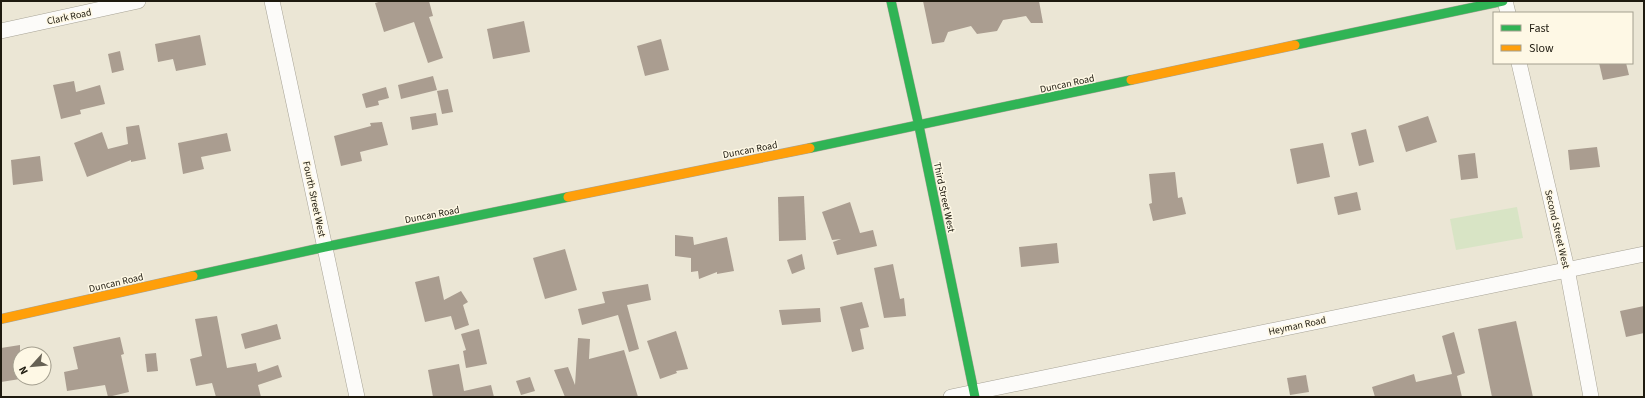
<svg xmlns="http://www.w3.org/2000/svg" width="1645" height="398" font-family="'Source Sans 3',sans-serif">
  <rect width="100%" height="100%" fill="#ebe6d5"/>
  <!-- green -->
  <path fill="#d8e4c5" d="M1517,207L1523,238L1456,250L1450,219Z"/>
  <!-- building -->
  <g fill="#aa9d90">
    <path d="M382,1H429L433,16L429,17L443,58L428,63L414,22L384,32L375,3Z"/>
    <path d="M923,1H1039L1043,23H1031L1026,16L1003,20L997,31L977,34L971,26L948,32L944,42L932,44Z"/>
    <path d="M524,21L530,52L493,59L487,29Z"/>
    <path d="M200,35L206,65L176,71L173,59L158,62L155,44Z"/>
    <path d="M661,39L669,70L645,76L637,46Z"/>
    <path d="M120,51L124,70L112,73L108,54Z"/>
    <path d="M1599,63H1626L1629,75L1603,80Z"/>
    <path d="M433,76L437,90L401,99L398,85Z"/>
    <path d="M74,81L76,92L100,85L105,104L80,110L81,114L61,119L53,85Z"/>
    <path d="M386,87L389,98L378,101L379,105L366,108L362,94Z"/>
    <path d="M448,89L453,112L442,114L437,91Z"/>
    <path d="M436,113L438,125L412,130L410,117Z"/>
    <path d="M1428,116L1437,142L1406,152L1398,126Z"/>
    <path d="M382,122L388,145L360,152L362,161L341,166L334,136L371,126L370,123Z"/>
    <path d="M139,125L146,159L131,162V160L87,177L74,143L102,132L108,149L128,144L126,127Z"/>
    <path d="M1366,129L1374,162L1359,166L1351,133Z"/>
    <path d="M227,133L231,151L201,157L204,169L183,174L178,143Z"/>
    <path d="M1323,143L1330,177L1297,184L1290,149Z"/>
    <path d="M1597,147L1600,167L1570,170L1568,150Z"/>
    <path d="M1475,153L1478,178L1461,180L1458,155Z"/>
    <path d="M40,156L43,181L13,185L11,160Z"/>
    <path d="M1175,172L1178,198L1182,197L1186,214L1153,221L1149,204L1152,203L1149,174Z"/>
    <path d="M1357,192L1361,210L1338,215L1334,197Z"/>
    <path d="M804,196L806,240L779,241L778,197Z"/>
    <path d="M850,202L860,233L873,230L877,246L837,255L833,242L841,239L832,240L822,212Z"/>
    <path d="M675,235L693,237L694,245L727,237L734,271L717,274V272L699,279L698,271L691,272V258L675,256Z"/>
    <path d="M1057,243L1059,263L1021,267L1019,247Z"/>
    <path d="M565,249L577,290L545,299L533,258Z"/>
    <path d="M802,254L805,269L792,274L787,260Z"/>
    <path d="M893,264L900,299L904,298L906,316L884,318L874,268Z"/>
    <path d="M439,276L444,300L461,291L468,302L463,305L469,325L455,330L451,316L425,322L415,282Z"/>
    <path d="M648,284L651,300L627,305L639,349L629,352L618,315L582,325L578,309L605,303L602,292Z"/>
    <path d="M862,302L869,327L860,329L864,349L852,352L840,307Z"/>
    <path d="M1644,306V333L1626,337L1620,311Z"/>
    <path d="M820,308L821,322L782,325L779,310Z"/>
    <path d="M217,316L227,368L256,363L258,372L278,365L282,377L258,385L261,397H216L212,383L196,386L190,359L202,356L195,319Z"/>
    <path d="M1516,321L1533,397H1492L1478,329Z"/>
    <path d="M277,324L281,339L245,349L241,334Z"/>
    <path d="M479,329L487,364L466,368L463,351L466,350L461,334Z"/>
    <path d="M676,331L688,369L676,371L677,373L660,379L647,341Z"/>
    <path d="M1454,332L1465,373L1457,376L1462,397H1375L1372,387L1414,374L1416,382L1452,374L1442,336Z"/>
    <path d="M120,337L124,354L121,355L129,392L108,397L105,385L67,391L64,372L78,369L73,347Z"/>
    <path d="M578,338L590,339L589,359L624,350L638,397H565L554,370L568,367L575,385Z"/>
    <path d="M20,345V379L1,382V348Z"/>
    <path d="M156,353L158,371L147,372L145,354Z"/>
    <path d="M459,364L464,391L491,385L494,397H433L428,370Z"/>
    <path d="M1306,375L1309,392L1290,395L1287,378Z"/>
    <path d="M530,377L535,391L521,395L516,381Z"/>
  </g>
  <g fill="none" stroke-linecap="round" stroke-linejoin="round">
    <defs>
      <g id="street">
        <path d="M272,1L357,397"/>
        <path d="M1505,1L1508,13"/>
        <path d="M1,31L138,1"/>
        <path d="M1519,63L1567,269L1591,397"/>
        <path d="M951,397L1644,254"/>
      </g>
      <g id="fast">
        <path d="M891,1L919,126L975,397"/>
        <path d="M1295,45L1503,1"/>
        <path d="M810,148L1131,80"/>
        <path d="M193,276L325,247L568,197"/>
      </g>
      <g id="slow">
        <path d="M1131,80L1295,45"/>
        <path d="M568,197L810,148"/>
        <path d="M1,319L193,276"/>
      </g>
    </defs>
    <!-- street casing -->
    <use href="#street" stroke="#a7a396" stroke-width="16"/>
    <!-- fast casing -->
    <use href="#fast" stroke="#a7a396" stroke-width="10"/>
    <!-- slow casing -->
    <use href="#slow" stroke="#a7a396" stroke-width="10"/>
    <!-- street -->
    <use href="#street" stroke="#fcfbf9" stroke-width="15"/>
    <!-- fast -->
    <use href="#fast" stroke="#30b455" stroke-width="9"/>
    <!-- slow -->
    <use href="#slow" stroke="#ff9f0a" stroke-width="9"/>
  </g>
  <g text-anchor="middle" stroke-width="3" stroke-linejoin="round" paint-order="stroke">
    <!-- street labels -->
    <g font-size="10" fill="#1e1a0f" stroke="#fef8e5">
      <text transform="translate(69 16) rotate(-12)" y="4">Clark Road</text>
      <text transform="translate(1067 83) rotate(-12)" y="4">Duncan Road</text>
      <text transform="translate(750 149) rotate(-11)" y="4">Duncan Road</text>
      <text transform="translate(945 197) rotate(78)" y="4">Third Street West</text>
      <text transform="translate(315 199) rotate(78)" y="4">Fourth Street West</text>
      <text transform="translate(432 214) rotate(-11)" y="4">Duncan Road</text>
      <text transform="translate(1558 229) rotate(77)" y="4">Second Street West</text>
      <text transform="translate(116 282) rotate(-13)" y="4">Duncan Road</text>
      <text transform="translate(1297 325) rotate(-12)" y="4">Heyman Road</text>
    </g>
  </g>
  <!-- border -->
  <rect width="1645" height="398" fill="none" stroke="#1e1a0f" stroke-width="4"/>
  <!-- legend -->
  <rect x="1493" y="12" width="140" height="52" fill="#fef8e5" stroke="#a49f8f"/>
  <rect x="1501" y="25" width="20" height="6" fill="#30b455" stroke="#a49f8f"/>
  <text x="1529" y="32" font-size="12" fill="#1e1a0f">Fast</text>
  <rect x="1501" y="45" width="20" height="6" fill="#ff9f0a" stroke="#a49f8f"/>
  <text x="1529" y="52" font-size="12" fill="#1e1a0f">Slow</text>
  <!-- north arrow -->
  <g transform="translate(32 366) rotate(243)"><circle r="19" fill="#fef8e5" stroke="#a49f8f"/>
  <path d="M0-3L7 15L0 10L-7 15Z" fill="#666154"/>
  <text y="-6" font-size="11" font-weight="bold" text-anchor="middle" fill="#1e1a0f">N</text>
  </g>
</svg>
